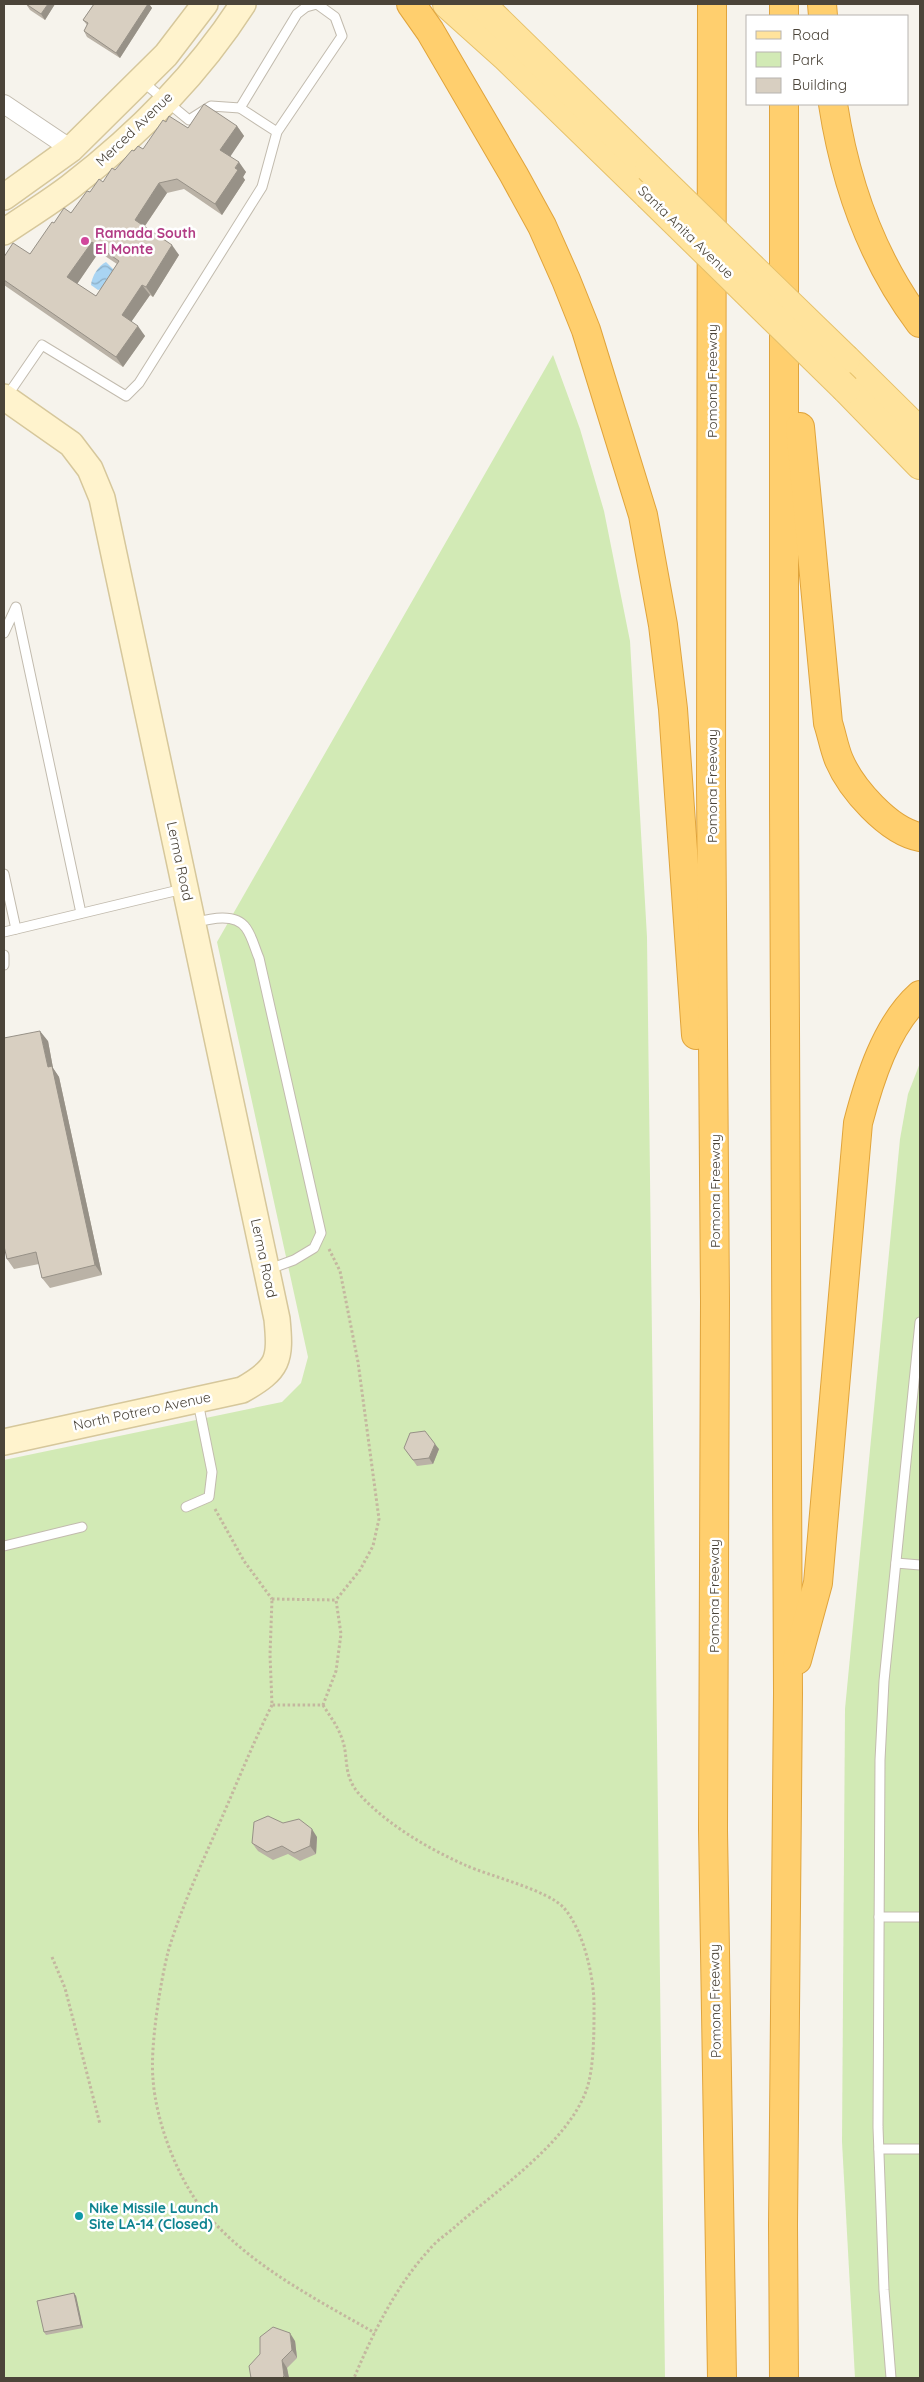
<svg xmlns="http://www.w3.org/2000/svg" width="924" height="2382" font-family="Quicksand,sans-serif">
  <defs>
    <pattern id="water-waves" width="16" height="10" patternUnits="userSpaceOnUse" patternTransform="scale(1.25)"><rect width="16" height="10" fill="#a9d4f2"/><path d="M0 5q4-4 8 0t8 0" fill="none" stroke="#8caec5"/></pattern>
  </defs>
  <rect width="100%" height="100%" fill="#f6f3ec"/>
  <!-- green -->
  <g fill="#d2eab5">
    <path d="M553,355L580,429L604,511L630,641L647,937L665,2378H4V1460L282,1402L301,1383L308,1357L217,942Z"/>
    <path d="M920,1063V2378H855L842,2142L845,1709L900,1139L908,1094Z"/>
  </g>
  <!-- water -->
  <path fill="url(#water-waves)" d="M106,262L114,270L101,289L98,290L91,285C92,276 98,266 106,262Z"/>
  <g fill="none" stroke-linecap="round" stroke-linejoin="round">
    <defs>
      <g id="lane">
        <path d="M143,82L189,120L211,106L240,108"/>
        <path d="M7,396L42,345L126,396L139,383L262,187L277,132L342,36L335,17L317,4L306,7L297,14L240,108L277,132"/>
        <path d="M4,633L16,607L81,913"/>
        <path d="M4,874L16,929"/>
        <path d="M193,923C209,919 235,912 246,928C252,936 255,949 259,958L321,1233L314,1248L294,1260L267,1270"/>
        <path d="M4,932L183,889"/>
        <path d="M4,955V965"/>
        <path d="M186,1507L209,1497L212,1472L198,1402"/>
        <path d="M4,1546L82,1527"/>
        <path d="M896,1563L920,1565"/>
        <path d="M879,1917H920"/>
        <path d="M879,2149H920"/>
        <path d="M891,2378L884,2290L878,2127L880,1760L884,1681L920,1322"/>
      </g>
      <path id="street" d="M4,104L71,149"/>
      <g id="secondary">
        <path d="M4,197L71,149L166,55L205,4"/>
        <path d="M4,232C26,217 49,203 70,187C136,136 198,74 243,4"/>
        <path d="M4,397L71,444L90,469L102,498L277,1319C281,1360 279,1369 242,1390L4,1442"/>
      </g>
      <g id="primary">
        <path d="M447,4L505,56L648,195"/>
        <path d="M481,4L649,168"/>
        <path d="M846,359L920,432"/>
        <path d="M846,389L920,465"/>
      </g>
      <g id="highway">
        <path d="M411,4L430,31L514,175L542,226L566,280L586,330L643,515L663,625L673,709L696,1035"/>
        <path d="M712,4L711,786L715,1301L713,1830L722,2378"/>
        <path d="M822,4L823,16"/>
        <path d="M784,16V4"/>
        <path d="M784,104V807L788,1693L783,2225L784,2378"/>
        <path d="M833,104C845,182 872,259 920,323"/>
        <path d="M800,427L828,723C832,735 834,748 839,760C851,788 888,831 920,837"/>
        <path d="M797,1660L818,1583L858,1123C869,1081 886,1025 920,995"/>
      </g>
    </defs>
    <!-- lane casing -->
    <use href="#lane" stroke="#c2bbae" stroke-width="11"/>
    <!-- street casing -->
    <use href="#street" stroke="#c2bbae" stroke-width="20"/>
    <!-- secondary casing -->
    <use href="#secondary" stroke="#d6c79b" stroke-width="28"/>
    <!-- primary casing -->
    <use href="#primary" stroke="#e6c16a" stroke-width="30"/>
    <!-- highway casing -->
    <use href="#highway" stroke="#e0a43c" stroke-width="30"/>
    <!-- path -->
    <g stroke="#c4b79f" stroke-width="3" stroke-dasharray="2.5 2.5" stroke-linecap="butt">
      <path d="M329,1249L340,1271L358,1362L379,1519L373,1546L360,1570L336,1600"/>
      <path d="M215,1509L244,1561L272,1599"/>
      <path d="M272,1599L336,1600L341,1634L336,1671L323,1705H272L270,1655Z"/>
      <path d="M272,1705C253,1743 237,1783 220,1822C201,1865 181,1908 168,1952C160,1984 150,2047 153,2079C156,2123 179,2184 209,2217C254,2268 318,2300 375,2333"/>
      <path d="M323,1705C329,1715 337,1725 341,1736C350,1757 341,1774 360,1795C388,1825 427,1848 465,1865C489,1876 548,1890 564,1908C584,1931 595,1980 594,2010C594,2033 594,2070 586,2091C567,2143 497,2190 456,2226C447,2234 436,2241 429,2250C396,2286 373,2333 354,2378"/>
      <path d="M52,1957L65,1988L100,2124"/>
    </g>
    <!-- lane -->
    <use href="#lane" stroke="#fff" stroke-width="9"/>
    <!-- street -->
    <use href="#street" stroke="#fff" stroke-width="18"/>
    <!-- secondary -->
    <use href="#secondary" stroke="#fff3cd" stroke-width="25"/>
    <!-- primary -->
    <use href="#primary" stroke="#ffe39c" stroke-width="28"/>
    <!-- highway -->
    <use href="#highway" stroke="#ffcf6e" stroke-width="28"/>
    <defs>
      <g id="primary-bridge">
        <path d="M649,168L846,359"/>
        <path d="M648,195L846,389"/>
      </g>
    </defs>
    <!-- primary-bridge casing -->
    <use href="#primary-bridge" stroke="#e6c16a" stroke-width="30" stroke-linecap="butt"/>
    <!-- primary-bridge -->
    <use href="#primary-bridge" stroke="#ffe39c" stroke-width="28"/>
  </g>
  <!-- wall -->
  <g fill="#bab2a6" fill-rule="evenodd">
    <path d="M26,4H55L45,20L30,10Z"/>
    <path d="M94,4H149L152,8L120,58L87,37L84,31L87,25L83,20Z"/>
    <path d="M166,122L188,128L237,126L244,136L230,156L246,172L243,177L245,180L222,215L184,189L167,193L145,226L179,255L153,297L150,295L131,322L145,336L123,367L4,285V257L30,254L54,223L71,213L90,192L103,182L134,151L143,149ZM99,252L117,264L96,296L77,284Z"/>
    <path d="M48,1041L53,1068L59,1077L102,1275L50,1288L42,1278L39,1264L14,1269L7,1259Z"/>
    <path d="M439,1449L433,1464L417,1466L408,1453Z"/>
    <path d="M283,1823L317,1837L316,1854L300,1861L288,1854L273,1860L258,1851L252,1843Z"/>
    <path d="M74,2293L76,2296L83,2328L46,2335L44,2332Z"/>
    <path d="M295,2341L297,2358L287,2368L289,2378H251Z"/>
  </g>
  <!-- shaded-wall -->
  <g fill="#979187">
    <path d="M48,4H55L45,20L41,14Z"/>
    <path d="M148,4H149L152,8L120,58L116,53Z"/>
    <path d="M237,126L244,136L228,160L220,150Z"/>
    <path d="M239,162L246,172L243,177L245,180L222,215L215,204Z"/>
    <path d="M159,183L167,193L142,230L135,220Z"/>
    <path d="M92,242L99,252L75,287L67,277Z"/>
    <path d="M172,245L179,255L153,297L146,287Z"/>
    <path d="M142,285L150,295L129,325L122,315Z"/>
    <path d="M138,326L145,336L123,367L116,357Z"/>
    <path d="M40,1031L48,1041L53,1068L59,1077L102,1275L95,1265L48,1067Z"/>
    <path d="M435,1444L439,1449L433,1464L429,1458Z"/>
    <path d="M312,1829L317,1837L316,1854L310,1846Z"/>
    <path d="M74,2293L76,2296L83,2328L81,2325Z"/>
    <path d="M290,2333L295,2341L297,2358L292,2350Z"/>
    <path d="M282,2360L287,2368L289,2378H286L284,2376Z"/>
  </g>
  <!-- building -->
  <g fill="#d8cfc1" stroke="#979187" fill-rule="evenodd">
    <path d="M26,4H48L41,14Z"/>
    <path d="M94,4H148L116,53L84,31L88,23L83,20Z"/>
    <path d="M204,104L237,126L220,150L239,162L235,168L238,170L215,204L177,179L159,183L135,220L172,245L146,287L142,285L122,315L138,326L116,357L4,280V257L13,243L30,254L52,222L54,223L64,208L71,213L87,191L90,192L99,179L103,182L112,168L115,170L132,150L134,151L138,146L143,149L163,120L166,122L169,116L188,128ZM92,242L119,261L96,296L67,277Z"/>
    <path d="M40,1031L48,1067L52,1066L95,1265L42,1278L36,1252L7,1259L4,1246V1038Z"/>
    <path d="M425,1431L435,1444L429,1458L413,1460L404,1448L410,1433Z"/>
    <path d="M268,1816L283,1823L299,1819L312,1829L310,1846L294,1853L282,1846L267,1852L252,1843L254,1822Z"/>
    <path d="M74,2293L81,2325L44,2332L37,2301Z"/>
    <path d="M273,2327L290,2333L292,2350L282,2360L284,2376L282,2378H251L249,2366L260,2354V2337Z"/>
  </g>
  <!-- markers -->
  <circle fill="#d1479c" stroke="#fff" stroke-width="2" cx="85" cy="241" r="5"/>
  <circle fill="#0f9aa8" stroke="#fff" stroke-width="2" cx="79" cy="2216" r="5"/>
  <g text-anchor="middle" stroke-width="5" stroke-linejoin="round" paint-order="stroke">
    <!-- street labels -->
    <g font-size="14" fill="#4b4439" stroke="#fff">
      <text transform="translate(134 129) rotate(-44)" y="5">Merced Avenue</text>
      <text transform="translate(686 232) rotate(44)" y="5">Santa Anita Avenue</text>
      <text transform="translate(712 381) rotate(-90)" y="5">Pomona Freeway</text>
      <text transform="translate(712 786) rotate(-90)" y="5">Pomona Freeway</text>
      <text transform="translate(180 861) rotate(78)" y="5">Lerma Road</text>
      <text transform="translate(715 1191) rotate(-90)" y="5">Pomona Freeway</text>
      <text transform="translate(264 1258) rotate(78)" y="5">Lerma Road</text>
      <text transform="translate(142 1411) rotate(-12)" y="5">North Potrero Avenue</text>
      <text transform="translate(714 1596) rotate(-90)" y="5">Pomona Freeway</text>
      <text transform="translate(715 2001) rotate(-91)" y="5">Pomona Freeway</text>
    </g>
    <!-- hotel labels -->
    <g font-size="14" font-weight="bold" fill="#b23c85" stroke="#fff" text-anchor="start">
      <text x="95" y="238">Ramada South<tspan x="95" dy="16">El Monte</tspan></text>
    </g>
    <!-- culture labels -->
    <g font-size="14" font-weight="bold" fill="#0d838f" stroke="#fff" text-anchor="start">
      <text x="89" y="2213">Nike Missile Launch<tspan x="89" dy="16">Site LA-14 (Closed)</tspan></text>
    </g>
  </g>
  <!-- border -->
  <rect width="924" height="2382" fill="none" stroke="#4b4439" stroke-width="10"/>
  <!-- legend -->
  <rect x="746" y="15" width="162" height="90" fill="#ffffff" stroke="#b7b4b0"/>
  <rect x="756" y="31" width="25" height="8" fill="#ffe39c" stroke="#b7b4b0"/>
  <text x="792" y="40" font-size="15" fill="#4b4439">Road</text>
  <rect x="756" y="52" width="25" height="15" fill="#d2eab5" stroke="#b7b4b0"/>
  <text x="792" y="65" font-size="15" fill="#4b4439">Park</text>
  <rect x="756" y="78" width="25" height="15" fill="#d8cfc1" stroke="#b7b4b0"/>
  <text x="792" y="90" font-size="15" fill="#4b4439">Building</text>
</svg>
